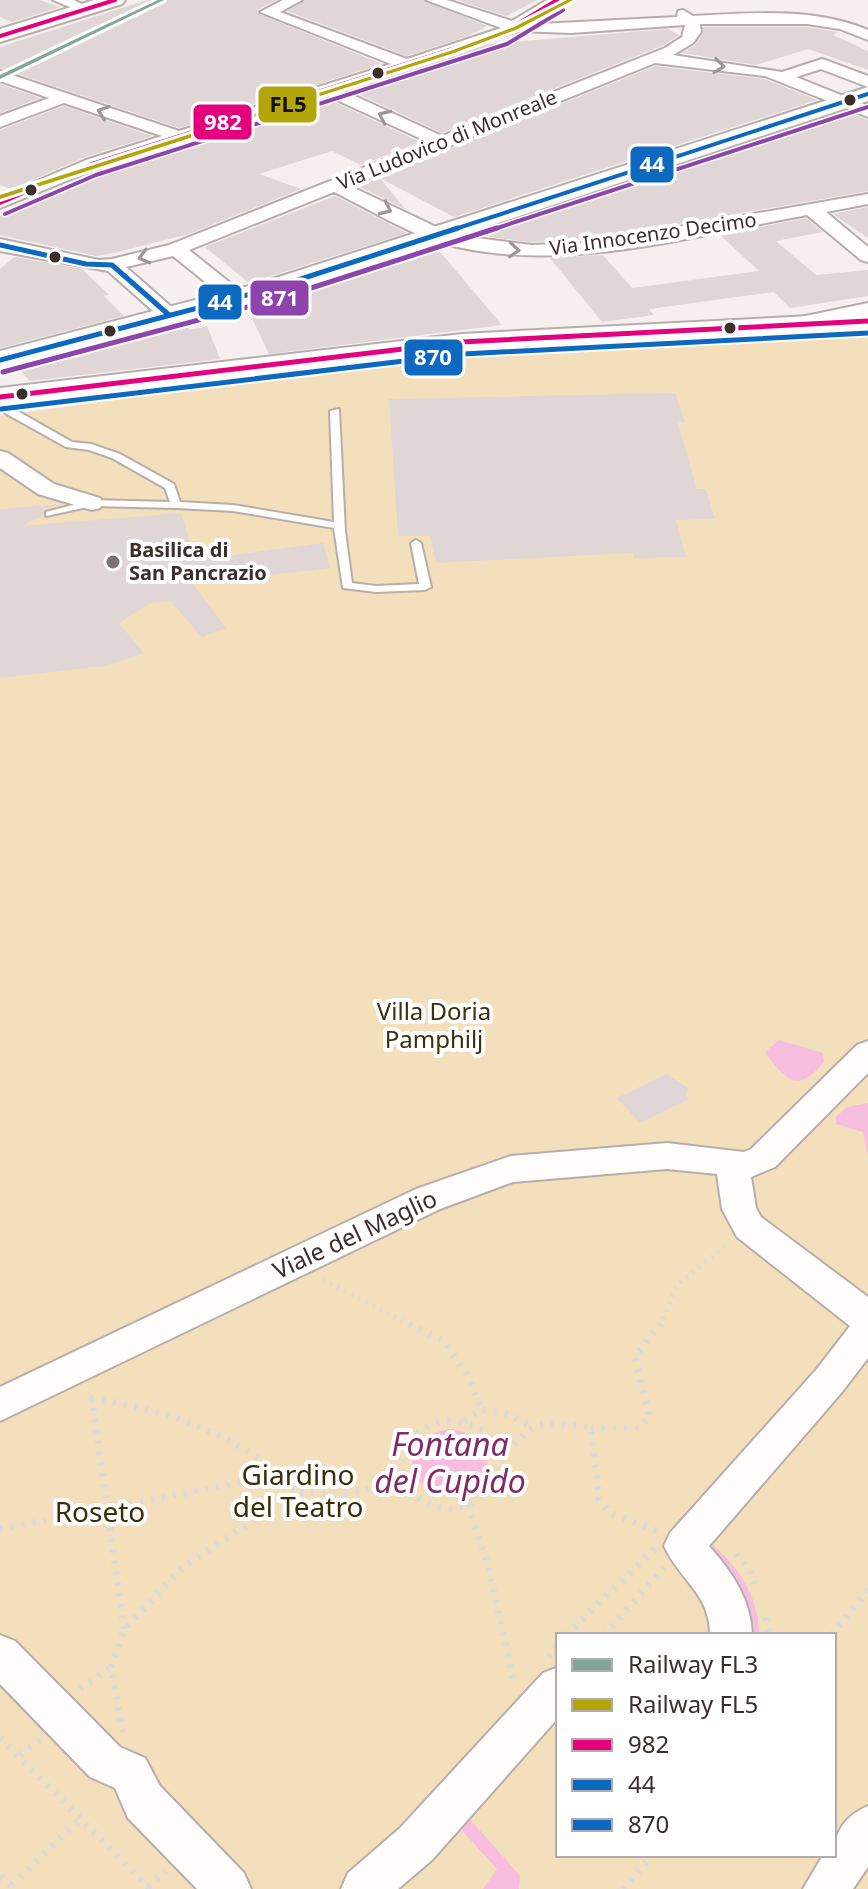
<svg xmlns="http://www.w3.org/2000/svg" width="868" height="1889" font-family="'Noto Sans',sans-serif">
  <rect width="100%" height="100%" fill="#f6efed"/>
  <!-- green -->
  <path fill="#f4dfbc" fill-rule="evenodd" d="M803,336H868V1889H0V416L348,367L363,359L646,340ZM558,1635H834V1855H558Z"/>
  <!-- water -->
  <g fill="#f6bdde">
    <path d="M779,1040L823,1053L824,1062C797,1094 786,1081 765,1052Z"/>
    <path d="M868,1103V1156L863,1132L836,1124V1117L847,1107Z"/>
    <path d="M452,1429C474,1433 486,1444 488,1467C475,1508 420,1505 412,1463C415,1441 430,1431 452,1429Z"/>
    <path d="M707,1541C737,1563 759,1596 759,1635H740Z"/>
    <path d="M462,1810L520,1876L519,1889H483L497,1869L456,1824Z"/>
  </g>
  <!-- building -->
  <g fill="#e0d6d5">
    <path d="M0,0H40L60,7L12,22L0,17Z"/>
    <path d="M147,0H277L259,9L257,13L382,64L179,128L0,68V47Z"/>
    <path d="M305,0H423L487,26L468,36L407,56L287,11Z"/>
    <path d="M457,0H538L506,16Z"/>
    <path d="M703,27H807L838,32L833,35L868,51V70L808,49L756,65L682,53L695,45L703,34Z"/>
    <path d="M668,29L679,35L664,45L442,133L350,90L488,44Z"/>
    <path d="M655,66L764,79L817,100L454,217L380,178L405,209L358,186Z"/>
    <path d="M0,84L40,98L0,113Z"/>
    <path d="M326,98L420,142L361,165L332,151L259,174L301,189L189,234L114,253L96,256L0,235V216L34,197L99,171Z"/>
    <path d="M64,106L152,136L85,157L11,189L0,185V130Z"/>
    <path d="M845,112L868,120V191L586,240L531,242L490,237L481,232Z"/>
    <path d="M335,196L407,233L249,283L205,247Z"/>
    <path d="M868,207V238L833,214Z"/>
    <path d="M806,218L823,232L776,241L816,275L868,270V296L790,308L774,292L649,309L654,315L602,322L550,258L603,255L632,288L759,271L720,235Z"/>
    <path d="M436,247L502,325L269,354L251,316L270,311L264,302Z"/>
    <path d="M15,257L82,269L109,295L104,296L124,316L0,348V269Z"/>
    <path d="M186,326L190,330L207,326L220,359L30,381L17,367Z"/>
    <path d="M675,393L685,422L678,423L697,489H706L715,519L676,520L686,557L634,558L633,553L436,563L430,536H398L389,399Z"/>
    <path d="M63,504L45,509L43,515L22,526L181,513L195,560L323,543L330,568L193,584L226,628L202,637L170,601L150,603L119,623L144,653L105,666L0,678V509Z"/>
    <path d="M666,1074L689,1088L685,1094L689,1099L640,1123L617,1098Z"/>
  </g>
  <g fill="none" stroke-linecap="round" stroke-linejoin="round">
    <defs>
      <path id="lane" d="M5,393L10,396L14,409L72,442L91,444L120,454L174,484L180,502L233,505L334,522L330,411L339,409L345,531L352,583L376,586L419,584L411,543L416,540L421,543L431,587L425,590L376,592L343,588L334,528L233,511L176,508L92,506L46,516V512L92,500L170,502L165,488L112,458L89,450L66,447L5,413L0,396Z"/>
      <g id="street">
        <path d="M53,0H74L91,9L84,13Z"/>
        <path d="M283,0H302L280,12L407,59L501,28L426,0H447L512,21L547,0H564L529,24H539L677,17L678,11L683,10L693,16C750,13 814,7 868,30V40L840,29L807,24H700L701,32L693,43L673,55L782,72L822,59L828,61L868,76V87L821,69L796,77L868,106V117L765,76L655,63L350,186L453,235L531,245L586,243L868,194V204L826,212L868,247V262L861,260L807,215C692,236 560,275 445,244C411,235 367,208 334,192L189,250L244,294L247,298L244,302H230L173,256L126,267L176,311L179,315L169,321L162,319L108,271L0,251V239L99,260L112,259L169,245L428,142L326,95L98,168L0,208V197L86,160L162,136L64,103L0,127V116L49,98L0,81V71L179,131L391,64L260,12ZM685,25L682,37L665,48L442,136L342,90L517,31L571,33Z"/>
        <path d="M868,303V315L803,328L793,322L796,318Z"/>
        <path d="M0,451L8,453L54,484L100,498L103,503L100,508L92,510L38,494L0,468Z"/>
        <path d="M868,1041V1073L775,1167L751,1177L756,1208L761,1217L868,1297V1358L842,1392L709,1546C732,1572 751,1599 752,1635H710C710,1593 680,1581 664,1546L670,1533L816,1370L850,1326L737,1237L722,1209L717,1174L667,1169L513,1182L440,1209L0,1421V1387L416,1189L511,1156L667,1143L744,1152L751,1149L857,1045Z"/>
        <path d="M0,1635L15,1641L120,1747L145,1758L160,1786L244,1873L251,1889H197L128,1818L115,1788L90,1777L0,1684Z"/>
        <path d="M558,1667V1718L432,1860L398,1889H341L348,1873L400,1828L543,1673Z"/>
        <path d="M868,1806V1867L853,1889H803L823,1855H834C834,1832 846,1815 868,1806Z"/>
      </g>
      <g id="secondary">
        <path d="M94,0H125L122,4L0,42V29Z"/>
        <path d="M868,87V101L280,295L0,369V351L260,283Z"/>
        <path d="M868,313V329L462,350L0,406V388L462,334Z"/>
      </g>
    </defs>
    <!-- lane casing -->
    <use href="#lane" stroke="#b7aeab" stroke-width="4"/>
    <!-- street casing -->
    <use href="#street" stroke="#b7aeab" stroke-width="4"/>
    <!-- secondary casing -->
    <use href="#secondary" stroke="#b7aeab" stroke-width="4"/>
    <!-- path-far1 -->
    <g stroke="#dddbd9" stroke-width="5" stroke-dasharray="2 6" stroke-linecap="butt">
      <path d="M323,1280L413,1326"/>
      <path d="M660,1326L677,1285L728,1244"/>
    </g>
    <!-- path -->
    <g stroke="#dddbd9" stroke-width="7" stroke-dasharray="3 8" stroke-linecap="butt">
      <path d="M409,1324L445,1342L471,1381L481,1410"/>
      <path d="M448,1420C457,1423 469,1424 478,1428C503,1441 502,1472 485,1491C433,1550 347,1445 448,1420Z"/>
      <path d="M464,1421L481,1410L506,1414L531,1425"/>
      <path d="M591,1428H638L650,1417L635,1357L660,1324"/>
      <path d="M499,1461C535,1420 538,1420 591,1428L599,1499L610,1513L659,1532"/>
      <path d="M468,1505L487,1562L515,1685"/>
      <path d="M0,1529L259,1479L304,1492"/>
      <path d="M736,1554L750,1570L755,1586"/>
      <path d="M766,1618L769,1635"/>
      <path d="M124,1629L92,1399C178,1411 238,1438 306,1492"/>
      <path d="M566,1635L655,1549"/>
      <path d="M604,1635L664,1568"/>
      <path d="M832,1635L868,1589"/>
      <path d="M549,1657L558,1645"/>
      <path d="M80,1689L111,1667"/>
      <path d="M123,1732L111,1667L124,1630L183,1567L232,1534L306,1492L346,1494L404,1482"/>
      <path d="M0,1738L150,1889"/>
      <path d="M20,1755L40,1740"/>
      <path d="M0,1877L16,1889"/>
      <path d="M12,1885L81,1818"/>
      <path d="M148,1887L166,1871"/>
      <path d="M623,1889L652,1855"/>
    </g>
    <!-- lane -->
    <use href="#lane" fill="#fefdfc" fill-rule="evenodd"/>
    <!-- street -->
    <use href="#street" fill="#fefdfc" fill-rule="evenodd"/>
    <!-- secondary -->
    <use href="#secondary" fill="#fefdfc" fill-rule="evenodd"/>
    <defs>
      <g id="bus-1-far1">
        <path d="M0,36L115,0"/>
        <path d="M0,203L92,164L503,33L557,0"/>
      </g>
      <path id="bus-1" d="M0,397L462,342L868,321"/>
      <path id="bus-2-far1" d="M452,230L868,94"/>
      <g id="bus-2">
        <path d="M0,245L86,264L112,265L169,315"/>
        <path d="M0,360L270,289L458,228"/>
      </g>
      <path id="bus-3" d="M1,409L463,354L868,333"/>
      <g id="bus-4-far1">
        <path d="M5,214L96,175L507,44L563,10"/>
        <path d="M491,230L868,107"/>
      </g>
      <path id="bus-4" d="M3,372L274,300L497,228"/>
    </defs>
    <!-- bus-1-far1 casing -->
    <use href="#bus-1-far1" stroke="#fff" stroke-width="7"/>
    <!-- bus-1 casing -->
    <use href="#bus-1" stroke="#fff" stroke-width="9"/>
    <!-- bus-2-far1 casing -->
    <use href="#bus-2-far1" stroke="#fff" stroke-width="7"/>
    <!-- bus-2 casing -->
    <use href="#bus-2" stroke="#fff" stroke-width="9"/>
    <!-- bus-3 casing -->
    <use href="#bus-3" stroke="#fff" stroke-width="9"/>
    <!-- bus-4-far1 casing -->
    <use href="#bus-4-far1" stroke="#fff" stroke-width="7"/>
    <!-- bus-4 casing -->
    <use href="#bus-4" stroke="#fff" stroke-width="9"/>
    <!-- bus-1-far1 -->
    <use href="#bus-1-far1" stroke="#e5007d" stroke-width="4"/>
    <!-- bus-1 -->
    <use href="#bus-1" stroke="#e5007d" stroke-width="5"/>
    <!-- bus-2-far1 -->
    <use href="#bus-2-far1" stroke="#0c69bf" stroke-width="4"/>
    <!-- bus-2 -->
    <use href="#bus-2" stroke="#0c69bf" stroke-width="5"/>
    <!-- bus-3 -->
    <use href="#bus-3" stroke="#0c69bf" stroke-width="5"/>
    <!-- bus-4-far1 -->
    <use href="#bus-4-far1" stroke="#8e44ad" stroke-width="4"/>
    <!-- bus-4 -->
    <use href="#bus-4" stroke="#8e44ad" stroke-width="5"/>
    <defs>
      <path id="rail-1" d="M158,0H164L0,79V75Z"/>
      <path id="rail-2" d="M567,0H573L518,29L454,53L0,199V195L450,51L514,27Z"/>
    </defs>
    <!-- rail-1 casing -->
    <use href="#rail-1" stroke="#fff" stroke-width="6"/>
    <!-- rail-2 casing -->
    <use href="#rail-2" stroke="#fff" stroke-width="6"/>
    <!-- rail-1 -->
    <use href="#rail-1" fill="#84a69a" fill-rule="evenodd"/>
    <!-- rail-2 -->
    <use href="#rail-2" fill="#b4a50b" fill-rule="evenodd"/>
  </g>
  <!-- one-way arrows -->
  <defs><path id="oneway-chevron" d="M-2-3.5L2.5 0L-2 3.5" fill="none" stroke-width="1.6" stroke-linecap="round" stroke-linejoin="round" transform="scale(2)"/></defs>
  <g stroke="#9d9694">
    <use href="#oneway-chevron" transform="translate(719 66) rotate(7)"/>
    <use href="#oneway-chevron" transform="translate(103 112) rotate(-161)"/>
    <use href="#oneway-chevron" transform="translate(384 116) rotate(-155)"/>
    <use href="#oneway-chevron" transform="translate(386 209) rotate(25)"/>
    <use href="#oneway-chevron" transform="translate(514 250) rotate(4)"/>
    <use href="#oneway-chevron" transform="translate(144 257) rotate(165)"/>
  </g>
  <!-- markers -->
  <g fill="#3c2f2b" stroke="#fff" stroke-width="3">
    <circle cx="378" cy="73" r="7"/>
    <circle cx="850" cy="100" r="7"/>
    <circle cx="31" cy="190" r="7"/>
    <circle cx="55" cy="257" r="7"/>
    <circle cx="730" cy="328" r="7"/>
    <circle cx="110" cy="331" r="7"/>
    <circle cx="22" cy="394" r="7"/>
  </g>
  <circle fill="#7d726f" stroke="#fff" stroke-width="3" cx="113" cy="562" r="8"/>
  <g text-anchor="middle" stroke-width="8" stroke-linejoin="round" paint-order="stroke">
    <!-- far-street labels -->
    <g font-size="20" fill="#3c2f2b" stroke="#fff">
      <text transform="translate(447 140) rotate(-22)" y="7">Via Ludovico di Monreale</text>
      <text transform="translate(653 234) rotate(-8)" y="7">Via Innocenzo Decimo</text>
    </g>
    <!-- far-poi labels -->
    <g font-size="20" font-weight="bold" fill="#3c2f2b" stroke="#fff" text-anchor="start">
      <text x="129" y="557">Basilica di<tspan x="129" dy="23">San Pancrazio</tspan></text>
    </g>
    <!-- park labels -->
    <g font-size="24" fill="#3d2d08" stroke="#fff">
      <text x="434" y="1020">Villa Doria<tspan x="434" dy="28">Pamphilj</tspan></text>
    </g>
    <!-- street labels -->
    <g font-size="24" fill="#3c2f2b" stroke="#fff">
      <text transform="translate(355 1235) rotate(-25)" y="8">Viale del Maglio</text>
    </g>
    <!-- near-park labels -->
    <g font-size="28" fill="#3d2d08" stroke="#fff">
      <text x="298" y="1485">Giardino<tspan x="298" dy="32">del Teatro</tspan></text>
      <text x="100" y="1522">Roseto</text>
    </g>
    <!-- near-water labels -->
    <g font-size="32" font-style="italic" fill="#822a66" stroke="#fff">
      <text x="450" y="1456">Fontana<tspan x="450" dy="37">del Cupido</tspan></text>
    </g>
  </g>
  <g stroke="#fff" stroke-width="3">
    <rect x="257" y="85" width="61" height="39" rx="8" fill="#b4a50b"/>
    <rect x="192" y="103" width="61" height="38" rx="8" fill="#e5007d"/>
    <rect x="629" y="145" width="46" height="39" rx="8" fill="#0c69bf"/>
    <rect x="249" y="279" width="61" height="38" rx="8" fill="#8e44ad"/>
    <rect x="197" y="283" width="46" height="38" rx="8" fill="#0c69bf"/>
    <rect x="403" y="338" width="61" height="39" rx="8" fill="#0c69bf"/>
  </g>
  <g font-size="22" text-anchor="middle" font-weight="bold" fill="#fff">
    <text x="223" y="130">982</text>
    <text x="652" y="172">44</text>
    <text x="280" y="306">871</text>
    <text x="220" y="310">44</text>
    <text x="433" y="365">870</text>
  </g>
  <g font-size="22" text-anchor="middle" font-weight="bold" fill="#111">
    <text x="288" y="112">FL5</text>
  </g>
  <!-- legend -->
  <rect x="556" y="1633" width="280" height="224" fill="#ffffff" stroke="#b1acaa" stroke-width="2"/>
  <rect x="572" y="1659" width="40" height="12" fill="#84a69a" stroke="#b1acaa" stroke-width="2"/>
  <text x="628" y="1673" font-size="24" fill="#3c2f2b">Railway FL3</text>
  <rect x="572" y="1699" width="40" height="12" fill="#b4a50b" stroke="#b1acaa" stroke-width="2"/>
  <text x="628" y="1713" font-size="24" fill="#3c2f2b">Railway FL5</text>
  <rect x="572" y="1739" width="40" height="12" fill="#e5007d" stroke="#b1acaa" stroke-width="2"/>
  <text x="628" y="1753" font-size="24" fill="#3c2f2b">982</text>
  <rect x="572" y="1779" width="40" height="12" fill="#0c69bf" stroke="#b1acaa" stroke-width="2"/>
  <text x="628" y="1793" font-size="24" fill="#3c2f2b">44</text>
  <rect x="572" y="1819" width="40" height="12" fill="#0c69bf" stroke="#b1acaa" stroke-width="2"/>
  <text x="628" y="1833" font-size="24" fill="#3c2f2b">870</text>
</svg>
